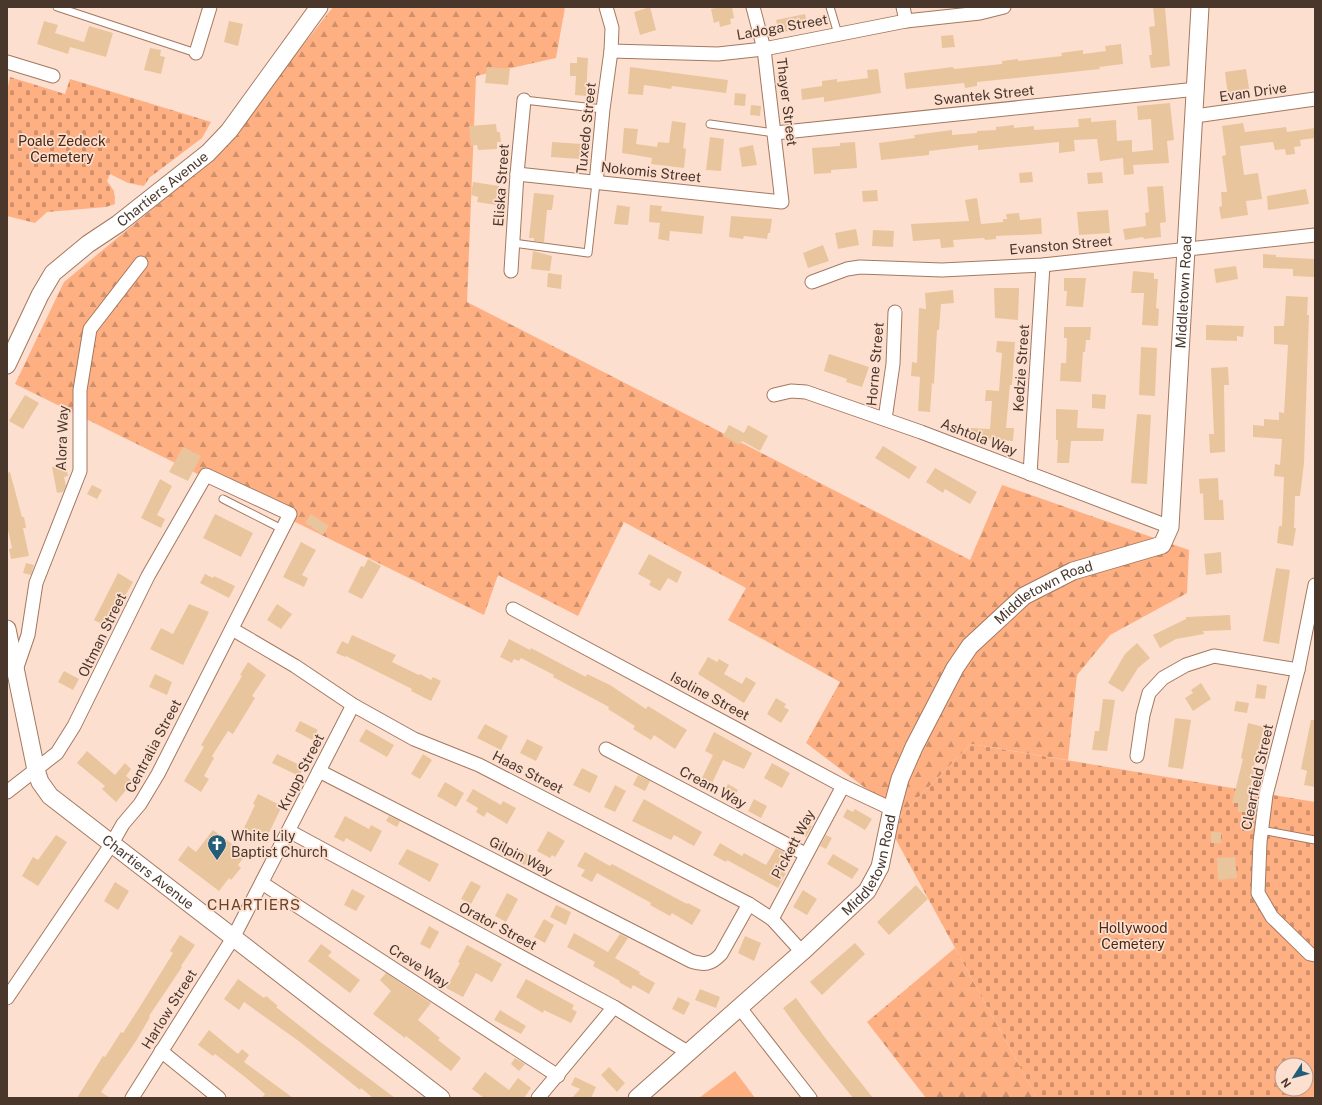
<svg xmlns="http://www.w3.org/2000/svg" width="1322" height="1105" font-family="'Public Sans',sans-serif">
  <defs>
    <pattern id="forest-firs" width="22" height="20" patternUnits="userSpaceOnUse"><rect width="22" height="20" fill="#feb083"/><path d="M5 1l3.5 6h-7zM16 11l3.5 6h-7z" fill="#d0906b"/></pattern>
    <pattern id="cemetery-stones" width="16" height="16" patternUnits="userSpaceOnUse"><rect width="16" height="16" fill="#feb083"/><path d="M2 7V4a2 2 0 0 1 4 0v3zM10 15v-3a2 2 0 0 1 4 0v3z" fill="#d0906b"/></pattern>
  </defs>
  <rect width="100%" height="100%" fill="#fddfcf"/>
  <!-- forest -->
  <g fill="url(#forest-firs)">
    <path d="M333,7H565L556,58L476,76L467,302L970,560L1002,485L1189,550L1187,593L1110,635L1077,675L1068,760L971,744L901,815L806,743L840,682L728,620L746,588L624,522L578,616L498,575L484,615L15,384L64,282L213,159Z"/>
    <path d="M955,948L1037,1098H926L867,1022Z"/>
  </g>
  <!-- cemetery -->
  <g fill="url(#cemetery-stones)" fill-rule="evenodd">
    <path d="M10,77L65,94L70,79L211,122L202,138L149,178L144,186L128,183L110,174L107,181L114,191L115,204L106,207L47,212L35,223L7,216V91Z"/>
    <path d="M971,744L1315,802V1098H1037L895,838L901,815ZM1282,1065H1306V1089H1282Z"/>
  </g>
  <!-- garden -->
  <path fill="#feb083" d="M735,1071L755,1098H699Z"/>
  <!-- building -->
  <g fill="#e9c59d">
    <path d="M650,7L656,30L640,35L634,12Z"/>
    <path d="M721,7H732L734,18L730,19L731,24L720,27L719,21L714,23L711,9Z"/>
    <path d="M1153,7H1165L1170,66L1151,68L1149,55H1152L1149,27L1155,26Z"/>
    <path d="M805,14L808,27L779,33L776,20Z"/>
    <path d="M44,21L58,25L55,33L84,42L89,26L113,33L106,57L70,47L68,54L37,44Z"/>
    <path d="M229,21L243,24L238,46L224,42Z"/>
    <path d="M953,35L955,47L942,48L941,36Z"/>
    <path d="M1121,44L1123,64L1099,67L1100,69L977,82V86L965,88L964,83L906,89L904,73L953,67L954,69L1002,64V61L1018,59V61L1062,56L1061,53L1083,50V54L1106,51L1105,46Z"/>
    <path d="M150,48L161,50L160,56L165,57L161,74L144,70Z"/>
    <path d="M577,57L588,58L586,96L575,95L576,76H570V63H577Z"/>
    <path d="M487,67L510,69L508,85L485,83Z"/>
    <path d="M630,67L728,80L726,93L672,86L671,89L644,85L643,95L628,94Z"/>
    <path d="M878,69L881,93L824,102V97L802,100L801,89L822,86V81L837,79V82L868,78L867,70Z"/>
    <path d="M1246,69L1250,94L1228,97L1225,72Z"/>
    <path d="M735,93L746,94L745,106L734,105Z"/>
    <path d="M1170,103L1174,140L1167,141L1169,163L1133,165L1134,174L1124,175L1123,158L1100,161L1097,139L1074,140L1075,151L1059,153V142L978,150V145L929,151V155L881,160L879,143L915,138L914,135L952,130V135L977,133V131L996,130V127L1014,125V128L1034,126V130L1079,127L1078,119L1091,118V122L1116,120L1117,141L1132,140V152L1153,150L1151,119L1138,120L1137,106Z"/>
    <path d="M751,105L761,106L760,116L750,115Z"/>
    <path d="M672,121L686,123L683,148L686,149L684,168L651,164L652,158L622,153L624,128L638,129L636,144L657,147L658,142L669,143Z"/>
    <path d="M1243,123L1245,132L1286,127L1287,132L1315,128V138L1300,140L1301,146L1294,147L1295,154L1286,155L1285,149L1275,150L1273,142L1240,146L1244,175L1258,173L1262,199L1246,201L1248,215L1221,219L1219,207L1222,206L1221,192H1227L1222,156L1226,155L1222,126Z"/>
    <path d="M496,124L497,132H500L501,142H497V149L478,150L477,145L471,146L469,126Z"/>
    <path d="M710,137L724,139L721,171L706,170Z"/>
    <path d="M552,142L582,144L580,159L551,157Z"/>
    <path d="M855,142L857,168L831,170V173L814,174L812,148L840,146V143Z"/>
    <path d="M753,145L757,165L742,167L739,148Z"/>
    <path d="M1032,172L1033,182L1020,183L1019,173Z"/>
    <path d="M1102,172L1103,183L1088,184L1087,173Z"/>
    <path d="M473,182L499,186L496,205L477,202L478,197L471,195Z"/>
    <path d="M1163,186L1166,222L1160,223L1161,237L1144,239L1143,237L1125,240L1123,229L1146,226L1145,213L1149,212L1147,187Z"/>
    <path d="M1306,189L1309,204L1268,210L1267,196Z"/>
    <path d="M877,190L878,201L863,202L862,191Z"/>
    <path d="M534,193L554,195L552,210H547L544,242L534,241V238H529Z"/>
    <path d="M977,198L981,224L1003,222V219H1007L1006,214L1019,213L1020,220L1041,218L1042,234L996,236V239L985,240L984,238L953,240L954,247L941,248L940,239L913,241L911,224L969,221L965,200Z"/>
    <path d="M617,205L630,207L628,225L614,224Z"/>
    <path d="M650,205L662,206L661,211L704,216L702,234L670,231L669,241L658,239L660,223L649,222Z"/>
    <path d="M1108,210L1110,233L1079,235L1077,212Z"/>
    <path d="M731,216L772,219L770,233H768L767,239L744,236L743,239L729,237Z"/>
    <path d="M856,229L859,245L838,249L835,233Z"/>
    <path d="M873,230L894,231L893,247L872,246Z"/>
    <path d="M823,245L829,261L808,268L803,253Z"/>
    <path d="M533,251L552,256L550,271L531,269Z"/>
    <path d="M1263,254L1276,255V257L1315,259L1314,277L1293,276V269L1263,268Z"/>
    <path d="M1236,266L1238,279L1216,283L1214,269Z"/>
    <path d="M1133,271L1154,273V279H1158L1156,308L1159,309L1158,326L1142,325L1144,293H1131Z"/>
    <path d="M548,273L562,275L561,289L547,287Z"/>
    <path d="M1064,278H1086L1083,307L1066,306L1067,291H1064Z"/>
    <path d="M994,288H1019L1018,320L995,318Z"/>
    <path d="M953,290L954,303L941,304L939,330H937L934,384L932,383L930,412L918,411L920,377L911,376L912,362L917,363L919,308L926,309L925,293Z"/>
    <path d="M1286,296L1308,297L1307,315H1309L1304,463L1300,496H1295L1294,528H1296L1293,546L1277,543L1279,526H1282L1284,477L1274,476L1275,464L1280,465L1282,439L1253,437V425L1264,426V419L1279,420V412L1284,413L1288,345L1274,344V326H1284Z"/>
    <path d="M1206,325L1244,326L1243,337L1237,336V341L1206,340Z"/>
    <path d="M1064,327H1091L1090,340H1086L1085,352H1083L1081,382L1060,381L1061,363H1066L1067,338H1064Z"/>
    <path d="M997,341L1015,342L1012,385H1010L1006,428H1014L1013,441L970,438L971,428L990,429L992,401H985L986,390L999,391L1002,353L996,352Z"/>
    <path d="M1141,347L1157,348L1155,396L1139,395Z"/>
    <path d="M829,354L869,367L862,387L846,382L847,379L824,371Z"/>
    <path d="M1228,367L1229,385H1224L1225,452L1210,453L1209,434H1214L1211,368Z"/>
    <path d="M1092,394L1106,395L1105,409L1092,408Z"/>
    <path d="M25,395L39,403L23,429L9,421Z"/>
    <path d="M1056,409L1078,410L1077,428L1104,429L1103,441H1071L1069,463H1057L1058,440H1056Z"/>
    <path d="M1137,414L1151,415L1147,484L1131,483Z"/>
    <path d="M729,425L744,433L748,425L768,436L760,451L742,441L740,445L723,436Z"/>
    <path d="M883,446L917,467L909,479L875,458Z"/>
    <path d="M183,447L201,456L188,481L169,472Z"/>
    <path d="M66,465L68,476L64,477L66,486L63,492L57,493L52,467Z"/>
    <path d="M935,468L977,492L970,504L945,489L943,493L926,482Z"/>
    <path d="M10,472L22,517H24L26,528H23L29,556L11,559L9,549L12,548L7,526V473Z"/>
    <path d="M1218,478L1219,500H1223L1224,520H1204L1203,493L1200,494L1199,479Z"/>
    <path d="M160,479L172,486L157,515L165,519L161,528L141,518Z"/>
    <path d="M92,485L102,490L97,499L87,494Z"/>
    <path d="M215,514L253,533L241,557L203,538Z"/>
    <path d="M311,514L329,526L323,535L305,523Z"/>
    <path d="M301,542L316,550L302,575L308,578L304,587L283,577Z"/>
    <path d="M1221,552L1222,573L1206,575L1204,554Z"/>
    <path d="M649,554L682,572L677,583L668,578L660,591L649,585L651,581L638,574Z"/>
    <path d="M368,559L381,566L362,599L348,592L361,566L364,567Z"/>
    <path d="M26,563L34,565L31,575L23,573Z"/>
    <path d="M1276,568L1290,570L1279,644L1263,641Z"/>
    <path d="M118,573L133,582L113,617L114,618L109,628L94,620Z"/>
    <path d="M205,574L213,578L214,576L235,586L229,598L200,583Z"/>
    <path d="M189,604L209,612L183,665L150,649L161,628L173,634Z"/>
    <path d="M277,604L292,614L281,629L267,620Z"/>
    <path d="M1230,615L1231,630L1203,631L1204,634L1176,639L1160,648L1153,635L1186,619V617Z"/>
    <path d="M352,635L396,655L392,662L419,675L420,674L431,680L433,677L441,681L431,701L411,691L412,689L346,656L345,657L336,653L342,641L348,644Z"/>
    <path d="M509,639L530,650L531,648L586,677L587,674L610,685L646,709L648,706L687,730L675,749L654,735L651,740L633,729L635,726L608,709L609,707L553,677L554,675L521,658L519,661L514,659L512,663L500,657Z"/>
    <path d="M1137,643L1150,658L1138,668L1123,692L1108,683L1125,654Z"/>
    <path d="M708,657L717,662L719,659L729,665L724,674L742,684L746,677L756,683L744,703L698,674Z"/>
    <path d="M248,662L266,675L252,696L255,698L233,734L228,731L212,756L214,758L204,776L209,779L201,792L184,781L204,747L201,745L242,676L240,675Z"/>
    <path d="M64,671L79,679L73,690L58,682Z"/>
    <path d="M155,674L172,682L167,695L149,687Z"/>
    <path d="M1201,683L1211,699L1193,711L1185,698L1193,693L1191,690Z"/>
    <path d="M1257,684L1267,686L1265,699L1255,698Z"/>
    <path d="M776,698L786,704L784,707L789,710L781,723L767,714Z"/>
    <path d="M1103,699L1115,700L1107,751L1092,750L1095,731H1099Z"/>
    <path d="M1236,701L1249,703L1247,713L1234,711Z"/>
    <path d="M1175,718L1191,720L1183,769L1168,767Z"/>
    <path d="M1311,720H1315V787L1304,785L1307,771L1301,769Z"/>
    <path d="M300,721L318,730L312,740L295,731Z"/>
    <path d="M1248,723L1264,727L1253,771H1254L1249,793V812H1238V803H1232L1243,759L1241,758Z"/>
    <path d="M485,724L508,736L501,750L477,738Z"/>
    <path d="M366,729L394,745L387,757L359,741Z"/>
    <path d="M714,732L752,753L744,769L723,760L712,783L702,778L713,755L705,751Z"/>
    <path d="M527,739L543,747L536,761L520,753Z"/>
    <path d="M87,751L115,775L125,763L131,769L126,776L133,782L116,802L102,789L105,786L77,763Z"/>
    <path d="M277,754L304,767L299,776L272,763Z"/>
    <path d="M423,754L432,760L420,779L411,774Z"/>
    <path d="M772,763L790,773L782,788L764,778Z"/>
    <path d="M582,768L598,776L590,793L573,785Z"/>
    <path d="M638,775L650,781L645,791L633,785Z"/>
    <path d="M445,782L464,793L456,807L437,796Z"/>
    <path d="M728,784L738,790L732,800L722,795Z"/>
    <path d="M615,785L626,791L615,812L604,807Z"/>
    <path d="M473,789L501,805L503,801L516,808L507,824L487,812L484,817L476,812L478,808L466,801Z"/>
    <path d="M258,794L282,806L266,839L244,828L255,805L253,804Z"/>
    <path d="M644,799L702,832L694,846L674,835L671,840L632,821Z"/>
    <path d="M754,799L767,806L761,818L748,811Z"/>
    <path d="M847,809L853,812L855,809L872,819L865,830L843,817Z"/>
    <path d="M345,816L369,829L371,825L382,831L371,852L346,838L344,842L334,837Z"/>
    <path d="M389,816L400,821L397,827L386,821Z"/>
    <path d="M805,822L812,826L806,837L799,833Z"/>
    <path d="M213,830L246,854L238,865L241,868L231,880L229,878L219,891L178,860L188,846L196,852Z"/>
    <path d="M548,831L565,841L555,857L552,855L550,858L537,851Z"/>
    <rect x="1211" y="832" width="10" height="11"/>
    <path d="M56,835L67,842L38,886L22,876L33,857L38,860Z"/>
    <path d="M826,835L832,838L826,849L820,846Z"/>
    <path d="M720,843L742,856L744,853L766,865L776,848L787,854L779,869L786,873L778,888L727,860L726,862L713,855Z"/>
    <path d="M407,849L439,864L430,882L398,864Z"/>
    <path d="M520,850L530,856L525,865L515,860Z"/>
    <path d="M585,852L610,866L612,864L687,904L688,903L701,910L692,925L672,913L670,916L650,905L651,903L597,873L592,882L581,876L585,870L577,866Z"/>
    <path d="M833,854L859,869L852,879L827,864Z"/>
    <path d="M1235,857L1237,878L1218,880L1217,858Z"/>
    <path d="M471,881L481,886L471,904L461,899Z"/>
    <path d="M115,882L129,891L118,910L104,901Z"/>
    <path d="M916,885L928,899L889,935L877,922Z"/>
    <path d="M352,889L365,896L356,911L344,905Z"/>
    <path d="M803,890L817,899L807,915L793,907Z"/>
    <path d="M507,893L518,899L506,922L495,916Z"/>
    <path d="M556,905L571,912L566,925L550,917Z"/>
    <path d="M544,919L554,925L545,943L534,937Z"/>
    <path d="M429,926L439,932L430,949L420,944Z"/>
    <path d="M574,933L608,952L620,934L628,938L615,958L640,972L639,974L655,983L649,994L633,985L631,989L619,982L620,981L593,966L595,962L567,947Z"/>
    <path d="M180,935L195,945L181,966L182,967L149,1016L150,1017L136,1041L101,1092L110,1098H77L103,1056L105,1057L121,1032L123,1033L141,1005L173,953L170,951Z"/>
    <path d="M745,936L761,943L754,961L738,953Z"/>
    <path d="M855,943L865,954L822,995L810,982Z"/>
    <path d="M321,944L332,952L328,956L360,980L350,993L308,961Z"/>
    <path d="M467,945L502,964L492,982L476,973L463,997L446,988L460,963L458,962Z"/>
    <path d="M386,973L431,1003L418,1020L440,1038L438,1040L461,1058L451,1071L406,1036L405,1038L373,1014L391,991L380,980Z"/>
    <path d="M238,979L264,998L266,996L278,1006L276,1007L319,1041L395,1098H373L361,1088L360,1090L300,1042L244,1002L239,1010L224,999Z"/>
    <path d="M526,979L574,1005L572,1009L577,1012L571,1023L544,1010L543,1013L516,997Z"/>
    <path d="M700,989L720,997L716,1008L695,1000Z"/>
    <path d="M678,997L690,1003L684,1015L672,1009Z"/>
    <path d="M796,998L826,1039L873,1098H853L802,1034L783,1008Z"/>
    <path d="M500,1010L526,1026L521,1034L494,1020Z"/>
    <path d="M209,1030L238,1054L242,1049L249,1055L244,1062L293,1098H262L265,1094L245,1077L215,1054L213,1056L198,1045Z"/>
    <path d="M515,1058L525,1064L519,1071L511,1064Z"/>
    <path d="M609,1067L625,1083L617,1092L601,1075Z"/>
    <path d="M485,1072L509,1090L518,1078L531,1088L524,1098H484L472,1089Z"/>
    <path d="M575,1077L596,1087L591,1098H572L580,1089L571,1085Z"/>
  </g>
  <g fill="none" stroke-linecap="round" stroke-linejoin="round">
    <defs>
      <g id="service">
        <path d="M57,7L196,53"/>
        <path d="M830,7L838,34"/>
        <path d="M524,100L603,109"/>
        <path d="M710,124L775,133"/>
        <path d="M513,243L588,253L596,183"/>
        <path d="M223,499L282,529"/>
        <path d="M1261,830L1315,840"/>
      </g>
      <g id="minor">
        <path d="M903,7L906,21"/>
        <path d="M611,51L718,54L764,49L906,21L980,13L1004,7"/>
        <path d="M196,53L210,7"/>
        <path d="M7,62L53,76"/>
        <path d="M1195,116L1315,99"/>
        <path d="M775,133L1197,89"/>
        <path d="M517,174L782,202L764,49L753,7"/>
        <path d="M596,183L603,109L611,51L612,28L606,7"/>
        <path d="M511,271L517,174L524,100"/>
        <path d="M812,282L847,269L860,267L942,270L1043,265L1315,235"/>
        <path d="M774,395L791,391L806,392L921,432L1170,527"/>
        <path d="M885,419L893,364L895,312"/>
        <path d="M1030,474L1043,265"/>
        <path d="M1315,585L1298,670L1266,795L1260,842L1258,893L1272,917L1310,954L1315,955"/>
        <path d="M513,609L843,786L892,809"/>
        <path d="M232,629L295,666L353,705L414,739L479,765L749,904L772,919L802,952"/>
        <path d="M16,670L28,635L36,583L80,471V390L90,329L141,263"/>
        <path d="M606,749L805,854"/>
        <path d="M1137,756L1143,715L1149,693L1163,678L1186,665L1214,656L1298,670"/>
        <path d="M319,771L691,961C704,965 711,965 721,954L749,904"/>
        <path d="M7,792L57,753L74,726L148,576L206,475L290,514L158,774L140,804L123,824L111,845L7,998"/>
        <path d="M289,831L614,1007L689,1053"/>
        <path d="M262,883L558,1076"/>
        <path d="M772,919L843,786"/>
        <path d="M740,1008L810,1098"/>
        <path d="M161,1051L219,1098"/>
        <path d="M132,1098L233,938L353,705"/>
        <path d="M538,1098L614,1007"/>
      </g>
      <g id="tertiary">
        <path id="s1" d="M7,365L40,295L53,273L88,244L118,224L208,153L229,131L319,7"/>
        <path id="s2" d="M7,629L36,770L40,782L50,796L441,1098"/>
        <path id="s3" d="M637,1098L802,952L867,891L880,867L892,809L900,779L914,747L955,668L970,646L1024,596L1073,571L1162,545L1170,527L1200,7"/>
      </g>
    </defs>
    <!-- service casing -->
    <use href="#service" stroke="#a4785f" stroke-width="9"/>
    <!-- minor casing -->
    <use href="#minor" stroke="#a4785f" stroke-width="15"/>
    <!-- tertiary casing -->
    <use href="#tertiary" stroke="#a4785f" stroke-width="19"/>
    <!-- service -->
    <use href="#service" stroke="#fff" stroke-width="7"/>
    <!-- minor -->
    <use href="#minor" stroke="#fff" stroke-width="13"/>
    <!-- tertiary -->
    <use href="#tertiary" stroke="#fff" stroke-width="17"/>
  </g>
  <!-- icons -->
  <defs>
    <symbol id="church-pin" viewBox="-11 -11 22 30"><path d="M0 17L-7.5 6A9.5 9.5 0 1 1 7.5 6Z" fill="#245d77" stroke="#fddfcf"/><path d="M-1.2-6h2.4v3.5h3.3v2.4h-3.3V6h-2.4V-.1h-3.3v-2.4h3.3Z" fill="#fff"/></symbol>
  </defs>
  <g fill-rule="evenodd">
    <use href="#church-pin" x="206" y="833" width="22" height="30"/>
  </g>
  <g text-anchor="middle" stroke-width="3.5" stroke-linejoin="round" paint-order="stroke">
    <!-- street labels -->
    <g font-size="14" fill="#4a372c" stroke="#fddfcf">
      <text transform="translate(782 27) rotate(-10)" y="5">Ladoga Street</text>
      <text transform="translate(1253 92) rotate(-8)" y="5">Evan Drive</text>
      <text transform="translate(984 95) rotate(-6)" y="5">Swantek Street</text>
      <text transform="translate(787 102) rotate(83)" y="5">Thayer Street</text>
      <text transform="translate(586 128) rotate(-84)" y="5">Tuxedo Street</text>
      <text transform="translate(651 172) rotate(6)" y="5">Nokomis Street</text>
      <text transform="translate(501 185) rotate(-86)" y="5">Eliska Street</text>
      <text dy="5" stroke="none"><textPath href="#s1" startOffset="241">Chartiers Avenue</textPath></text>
      <text transform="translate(1061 245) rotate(-5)" y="5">Evanston Street</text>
      <text dy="5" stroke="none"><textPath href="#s3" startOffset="1054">Middletown Road</textPath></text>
      <text transform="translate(875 364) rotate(-85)" y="5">Horne Street</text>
      <text transform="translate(1021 368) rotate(-86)" y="5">Kedzie Street</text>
      <text transform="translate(979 437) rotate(21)" y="5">Ashtola Way</text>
      <text transform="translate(62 438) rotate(-88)" y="5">Alora Way</text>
      <text dy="5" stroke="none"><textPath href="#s3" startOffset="670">Middletown Road</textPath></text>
      <text transform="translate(102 635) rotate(-64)" y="5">Oltman Street</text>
      <text transform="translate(710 696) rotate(28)" y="5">Isoline Street</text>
      <text transform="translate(153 746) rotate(-62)" y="5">Centralia Street</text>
      <text transform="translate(301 772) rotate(-63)" y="5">Krupp Street</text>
      <text transform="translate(528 772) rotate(27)" y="5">Haas Street</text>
      <text transform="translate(1257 777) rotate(-78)" y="5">Clearfield Street</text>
      <text transform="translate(713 787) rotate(28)" y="5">Cream Way</text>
      <text transform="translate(793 844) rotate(-62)" y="5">Pickett Way</text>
      <text transform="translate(521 856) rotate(27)" y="5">Gilpin Way</text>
      <text dy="5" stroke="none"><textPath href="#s3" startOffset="334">Middletown Road</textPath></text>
      <text dy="5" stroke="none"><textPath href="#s2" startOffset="298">Chartiers Avenue</textPath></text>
      <text transform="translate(498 926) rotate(28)" y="5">Orator Street</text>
      <text transform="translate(419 966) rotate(33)" y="5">Creve Way</text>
      <text transform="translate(169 1009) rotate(-58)" y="5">Harlow Street</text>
    </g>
    <!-- park labels -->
    <g font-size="14" fill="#492711" stroke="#fddfcf">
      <text x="62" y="146">Poale Zedeck<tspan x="62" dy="16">Cemetery</tspan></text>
      <text x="1133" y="933">Hollywood<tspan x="1133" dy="16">Cemetery</tspan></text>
    </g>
    <!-- poi labels -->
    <g font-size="14" fill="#4a372c" stroke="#fddfcf" text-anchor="start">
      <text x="231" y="841">White Lily<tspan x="231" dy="16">Baptist Church</tspan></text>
    </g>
    <!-- neighbourhood labels -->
    <g font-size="15" letter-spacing="1" fill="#6a412a" stroke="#fddfcf">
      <text x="254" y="910">CHARTIERS</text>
    </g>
  </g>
  <!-- border -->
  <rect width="1322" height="1105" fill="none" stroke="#4a372c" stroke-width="16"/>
  <!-- north arrow -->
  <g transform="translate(1294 1077) rotate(234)"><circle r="19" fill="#fddfcf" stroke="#b59c8e"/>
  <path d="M0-3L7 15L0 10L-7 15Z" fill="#245d77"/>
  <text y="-6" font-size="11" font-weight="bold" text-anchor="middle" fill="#4a372c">N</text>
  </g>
</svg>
